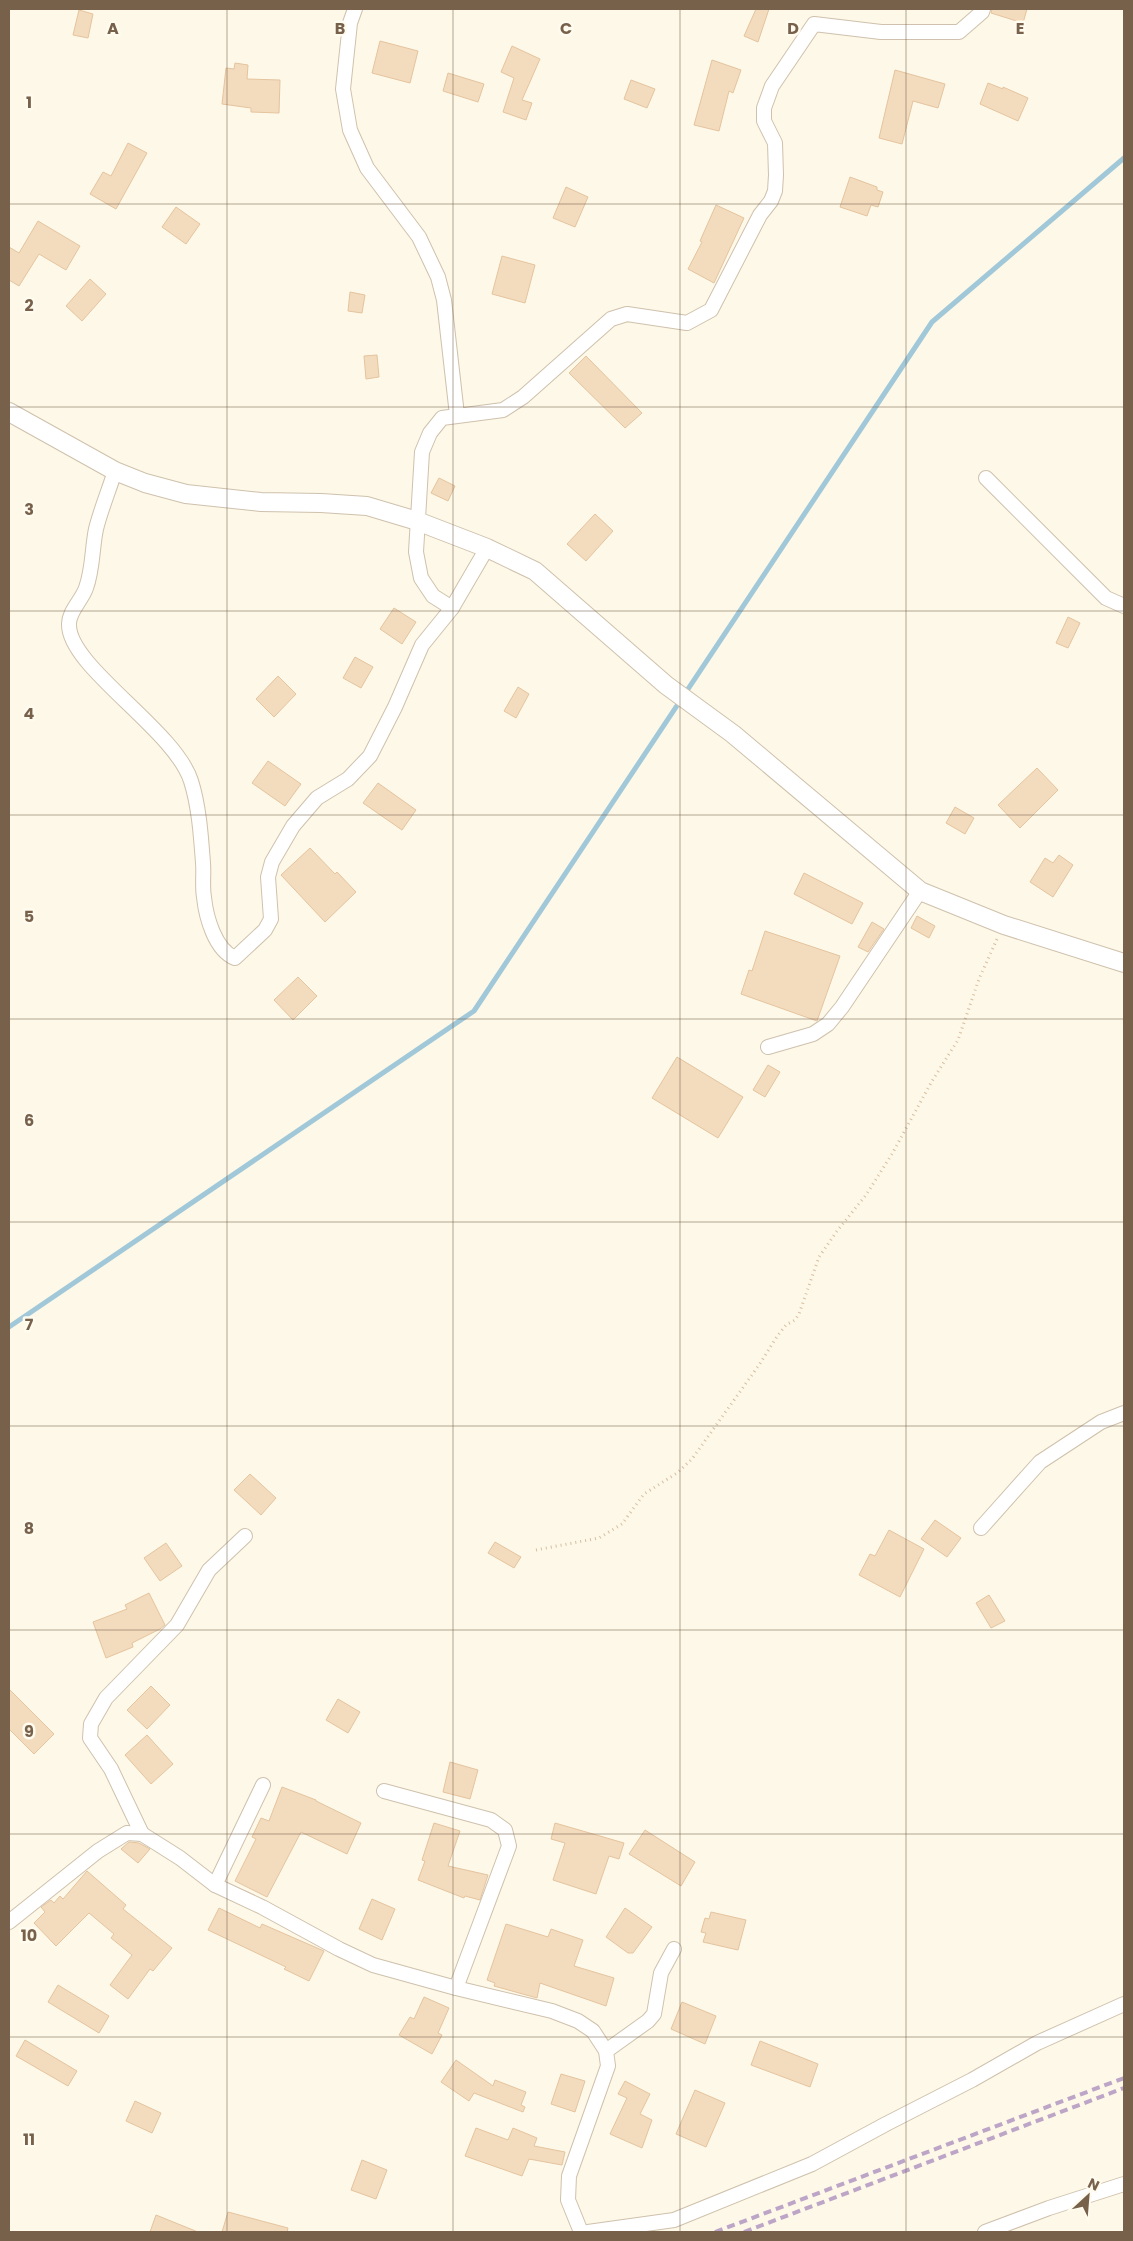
<svg xmlns="http://www.w3.org/2000/svg" width="1133" height="2241" font-family="Poppins,sans-serif">
  <rect width="100%" height="100%" fill="#fdf8e7"/>
  <g fill="none" stroke-linecap="round" stroke-linejoin="round">
    <!-- stream -->
    <path stroke="#a1c8d9" stroke-width="5" d="M9,1327L474,1011L932,322L1124,158"/>
  </g>
  <!-- building -->
  <g fill="#f3dbbe" stroke="#e5c49e">
    <path d="M756,9H769L758,42L744,36Z"/>
    <path d="M992,9H1027L1023,23L991,13Z"/>
    <path d="M79,10L93,14L88,38L73,35Z"/>
    <path d="M380,41L418,51L410,83L372,73Z"/>
    <path d="M512,46L540,59L522,100L532,103L526,120L503,112L514,78L501,72Z"/>
    <path d="M712,60L741,70L733,93L729,91L719,131L694,125Z"/>
    <path d="M235,63L248,65L247,79L280,80L279,113L251,112V108L222,104L226,68L234,69Z"/>
    <path d="M895,70L945,84L938,108L913,101L902,144L879,138Z"/>
    <path d="M448,73L484,84L478,102L443,91Z"/>
    <path d="M631,80L655,89L647,108L624,99Z"/>
    <path d="M988,83L1003,89V87L1028,98L1018,121L980,104Z"/>
    <path d="M128,143L147,153L116,209L90,194L103,172L111,176Z"/>
    <path d="M850,177L877,187V190L883,192L878,207L871,205L867,216L840,207Z"/>
    <path d="M566,187L588,197L575,227L553,218Z"/>
    <path d="M716,205L744,218L714,283L688,269L702,242L700,241Z"/>
    <path d="M176,207L200,224L186,244L162,227Z"/>
    <path d="M38,221L80,246L66,270L39,254L19,286L9,280V247L19,253Z"/>
    <path d="M502,256L535,265L525,303L492,294Z"/>
    <path d="M90,279L106,294L82,321L66,306Z"/>
    <path d="M350,292L365,295L362,313L348,311Z"/>
    <path d="M377,355L379,377L366,379L364,356Z"/>
    <path d="M586,356L642,413L625,428L569,373Z"/>
    <path d="M439,478L455,486L448,501L431,493Z"/>
    <path d="M595,514L613,531L586,561L567,544Z"/>
    <path d="M394,608L416,622L402,644L380,629Z"/>
    <path d="M1068,617L1080,623L1068,648L1056,643Z"/>
    <path d="M355,657L373,667L361,688L343,678Z"/>
    <path d="M278,676L296,694L274,717L256,699Z"/>
    <path d="M518,687L529,694L516,718L504,711Z"/>
    <path d="M268,761L301,784L285,806L252,783Z"/>
    <path d="M1037,768L1058,790L1020,828L998,805Z"/>
    <path d="M378,783L416,810L402,830L363,803Z"/>
    <path d="M955,807L974,818L965,834L946,823Z"/>
    <path d="M310,848L335,874L337,872L356,892L325,922L281,875Z"/>
    <path d="M1059,855L1073,865L1053,897L1030,882L1045,858L1053,863Z"/>
    <path d="M804,873L863,903L852,924L794,894Z"/>
    <path d="M917,916L935,926L929,938L911,928Z"/>
    <path d="M872,922L884,929L868,952L858,947Z"/>
    <path d="M765,931L840,956L817,1021L741,994L749,970L752,971Z"/>
    <path d="M298,977L317,996L293,1020L274,1000Z"/>
    <path d="M677,1057L743,1097L718,1138L652,1098Z"/>
    <path d="M768,1065L780,1072L765,1097L753,1090Z"/>
    <path d="M250,1474L276,1498L261,1515L234,1490Z"/>
    <path d="M935,1520L961,1538L947,1557L921,1539Z"/>
    <path d="M889,1530L924,1549L900,1597L859,1575L870,1554L875,1556Z"/>
    <path d="M495,1542L521,1557L514,1568L488,1553Z"/>
    <path d="M166,1543L182,1566L160,1581L144,1558Z"/>
    <path d="M149,1593L165,1625L160,1629L132,1643L133,1647L106,1658L93,1622L127,1609L125,1605Z"/>
    <path d="M989,1595L1005,1621L991,1628L976,1603Z"/>
    <path d="M151,1686L170,1705L147,1729L127,1710Z"/>
    <path d="M9,1689L54,1734L34,1754L9,1729Z"/>
    <path d="M338,1699L360,1712L348,1733L326,1720Z"/>
    <path d="M147,1735L173,1764L151,1784L125,1755Z"/>
    <path d="M450,1762L478,1770L470,1799L443,1792Z"/>
    <path d="M282,1787L316,1800V1801L361,1823L347,1854L301,1832L267,1897L235,1881L256,1839L252,1837L261,1818L269,1821Z"/>
    <path d="M434,1823L460,1831L448,1866L488,1875L480,1900L465,1896L464,1898L418,1880L425,1861L422,1860Z"/>
    <path d="M555,1823L624,1843L619,1859L609,1856L596,1894L553,1880L565,1843L551,1839Z"/>
    <path d="M645,1830L695,1862L681,1886L629,1854Z"/>
    <path d="M129,1842L139,1843L150,1849L138,1863L121,1849Z"/>
    <path d="M87,1871L126,1905L123,1909L172,1948L153,1971L150,1969L128,1999L110,1985L132,1955L111,1938L114,1934L89,1913L56,1946L34,1923L45,1912L41,1907L51,1900L54,1903L60,1896L63,1899Z"/>
    <path d="M372,1899L395,1909L382,1940L359,1929Z"/>
    <path d="M219,1908L260,1928L262,1924L324,1951L309,1981L284,1969L286,1967L208,1930Z"/>
    <path d="M625,1908L652,1927L633,1953H628L606,1937Z"/>
    <path d="M711,1912L746,1920L738,1950L703,1942L706,1933L701,1932L705,1918L709,1919Z"/>
    <path d="M506,1924L548,1937L551,1929L583,1940L574,1966L614,1978L606,2006L540,1983L537,1998L494,1986L495,1983L487,1980Z"/>
    <path d="M58,1985L109,2016L99,2033L48,2002Z"/>
    <path d="M424,1997L449,2008L438,2033L442,2035L432,2054L399,2035L410,2017L414,2019Z"/>
    <path d="M682,2002L716,2016L705,2044L671,2029Z"/>
    <path d="M25,2040L77,2071L68,2086L16,2056Z"/>
    <path d="M760,2041L818,2064L810,2087L751,2065Z"/>
    <path d="M456,2060L493,2086L495,2080L526,2092L521,2105L525,2107L523,2112L474,2093L469,2101L441,2082Z"/>
    <path d="M561,2074L585,2081L575,2112L551,2104Z"/>
    <path d="M625,2081L650,2094L640,2114L652,2120L642,2148L610,2134L627,2098L618,2094Z"/>
    <path d="M695,2090L725,2103L706,2147L676,2134Z"/>
    <path d="M135,2101L161,2113L152,2133L126,2121Z"/>
    <path d="M476,2128L508,2140L513,2128L537,2138L534,2146L565,2152L562,2165L529,2159L522,2176L465,2156Z"/>
    <path d="M362,2160L387,2170L376,2199L351,2190Z"/>
    <path d="M228,2212L288,2228L287,2232H222Z"/>
    <path d="M156,2215L198,2232H150Z"/>
  </g>
  <g fill="none" stroke-linecap="round" stroke-linejoin="round">
    <defs>
      <g id="minor">
        <path d="M355,9L350,23L343,89L350,130L367,168L419,237L438,277L444,300L457,415"/>
        <path d="M115,471C109,490 101,509 96,529C92,548 93,569 86,588C82,600 68,612 69,625C69,667 175,730 191,781C199,806 201,836 203,863C204,874 202,886 204,897C206,917 215,950 235,958L265,930L271,919L268,877L272,862L293,826L317,798L348,779L370,756L395,707L422,645L452,608L487,548"/>
        <path d="M986,478L1106,598L1124,606"/>
        <path d="M452,608L433,596L421,578L416,552L422,452L430,433L442,418L503,410L523,397L611,319L627,314L687,323L711,310L760,215L771,201L775,191L776,175L775,143L764,121V108L772,86L814,24L881,32H959L982,12L983,9"/>
        <path d="M768,1047L813,1034L828,1024L842,1007L920,891"/>
        <path d="M981,1528L1040,1462L1101,1422L1124,1413"/>
        <path d="M384,1791L491,1820L505,1830L509,1846L456,1988"/>
        <path d="M142,1834L111,1769L90,1738L91,1724L106,1698L177,1625L209,1570L245,1536"/>
        <path d="M215,1885L263,1785"/>
        <path d="M9,1922L98,1851L127,1833L142,1834L180,1858L215,1885L262,1907L339,1949L373,1965L456,1988L552,2011L578,2021L593,2031L606,2051L608,2066L569,2176L568,2200L581,2232"/>
        <path d="M606,2051L648,2021L654,2014L661,1973L674,1949"/>
        <path d="M588,2232L674,2220L812,2164L886,2124L972,2080L1037,2043L1124,2004"/>
        <path d="M985,2232L1049,2208L1124,2184"/>
      </g>
      <path id="tertiary" d="M9,412L115,471L145,483L186,494L261,502L321,503L367,506L417,521L487,548L535,571L666,685L733,734L920,891L1004,925L1124,963"/>
    </defs>
    <!-- minor casing -->
    <use href="#minor" stroke="#cfc1ad" stroke-width="16"/>
    <!-- tertiary casing -->
    <use href="#tertiary" stroke="#cfc1ad" stroke-width="20"/>
    <!-- path -->
    <path stroke="#d8bea1" stroke-width="3" stroke-dasharray="1 4" stroke-linecap="butt" d="M536,1550L599,1538L622,1524L644,1494L677,1473L692,1459L759,1365L778,1335L786,1325L795,1320L799,1314L819,1257L837,1231L866,1195L892,1154L932,1081L958,1040L979,979L997,939"/>
    <!-- minor -->
    <use href="#minor" stroke="#fff" stroke-width="14"/>
    <!-- tertiary -->
    <use href="#tertiary" stroke="#fff" stroke-width="18"/>
    <!-- rail -->
    <g stroke="#bca5c7" stroke-width="4" stroke-dasharray="8 5" stroke-linecap="butt">
      <path d="M715,2232L1124,2078"/>
      <path d="M744,2232L1124,2088"/>
    </g>
  </g>
  <!-- grid -->
  <path fill="none" stroke="#77614b" stroke-width="1" stroke-opacity="0.55" d="M227,9V2232M453,9V2232M680,9V2232M906,9V2232M9,204H1124M9,407H1124M9,611H1124M9,815H1124M9,1019H1124M9,1222H1124M9,1426H1124M9,1630H1124M9,1834H1124M9,2037H1124"/>
  <g font-size="16" text-anchor="middle" font-weight="bold" fill="#77614b" stroke="#fffbee" stroke-width="5" stroke-linejoin="round" paint-order="stroke">
    <text x="113" y="34">A</text>
    <text x="340" y="34">B</text>
    <text x="566" y="34">C</text>
    <text x="793" y="34">D</text>
    <text x="1020" y="34">E</text>
    <text x="29" y="108">1</text>
    <text x="29" y="311">2</text>
    <text x="29" y="515">3</text>
    <text x="29" y="719">4</text>
    <text x="29" y="922">5</text>
    <text x="29" y="1126">6</text>
    <text x="29" y="1330">7</text>
    <text x="29" y="1534">8</text>
    <text x="29" y="1737">9</text>
    <text x="29" y="1941">10</text>
    <text x="29" y="2145">11</text>
  </g>
  <!-- border -->
  <rect width="1133" height="2241" fill="none" stroke="#77614b" stroke-width="20"/>
  <!-- north arrow -->
  <g transform="translate(1088 2196) rotate(26)" stroke="#fffbee" stroke-width="4" paint-order="stroke">
  <path d="M0-4L9 19L0 12L-9 19Z" fill="#77614b"/>
  <text y="-8" font-size="14" font-weight="bold" text-anchor="middle" fill="#77614b">N</text>
  </g>
</svg>
